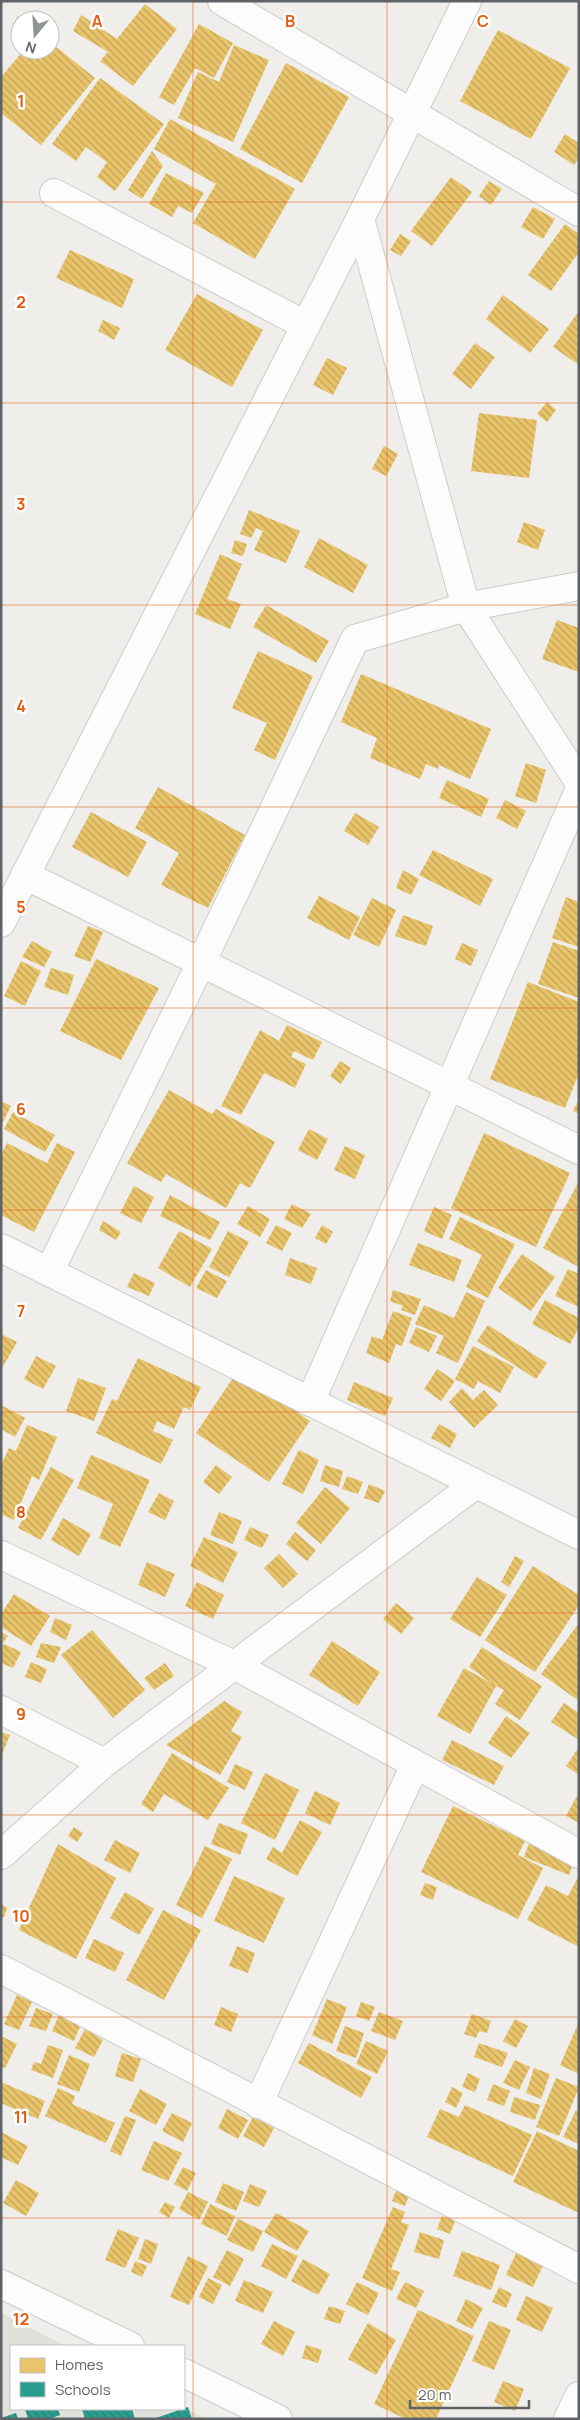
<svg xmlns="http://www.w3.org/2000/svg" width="580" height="2420" font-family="Manrope,sans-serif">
  <defs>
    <pattern id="homes-back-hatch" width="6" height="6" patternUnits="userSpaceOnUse" patternTransform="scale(1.25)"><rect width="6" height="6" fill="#e9c46a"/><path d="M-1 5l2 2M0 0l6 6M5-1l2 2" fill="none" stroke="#c0a35b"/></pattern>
    <pattern id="schools-back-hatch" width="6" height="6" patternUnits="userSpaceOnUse" patternTransform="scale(1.25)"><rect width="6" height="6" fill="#2a9d8f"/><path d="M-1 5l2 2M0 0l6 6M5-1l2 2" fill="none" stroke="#278479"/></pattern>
  </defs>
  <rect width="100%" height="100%" fill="#efeeea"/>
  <!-- education -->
  <path fill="#e2e0da" d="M1,2313L66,2346H11V2409L184,2407L206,2419H1Z"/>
  <!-- homes -->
  <g fill="url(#homes-back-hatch)">
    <path d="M145,4L177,29L133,86L100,61L108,52L73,31L81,15L117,39Z"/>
    <path d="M18,16L23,20H20V29L13,24Z"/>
    <path d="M199,24L233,43L214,78L195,68L174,105L159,97Z"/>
    <path d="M498,30L570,68L531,139L460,101Z"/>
    <path d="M50,42L95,78L41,145L1,113V77L24,50H50Z"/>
    <path d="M234,45L269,60L233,142L178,118L198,72L219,82Z"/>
    <path d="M286,63L349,97L302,183L240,149Z"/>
    <path d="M100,78L164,124L115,191L97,177L107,162L86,147L76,161L52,144Z"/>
    <path d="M170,119L295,189L255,259L193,223L216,184L154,149Z"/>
    <path d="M565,134L579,143V158L574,165L554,152Z"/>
    <path d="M152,151L163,166L142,199L128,190Z"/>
    <path d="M166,173L204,193L192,213L178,206L172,217L149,204Z"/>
    <path d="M451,177L472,192L432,246L411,231Z"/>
    <path d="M489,181L502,189L491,205L479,196Z"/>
    <path d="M533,207L555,219L543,239L521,227Z"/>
    <path d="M565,224L579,234V252L551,291L528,275Z"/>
    <path d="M400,234L411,241L401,256L390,250Z"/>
    <path d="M70,250L134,279L122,308L56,278Z"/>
    <path d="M197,294L263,330L232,387L165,350Z"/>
    <path d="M503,295L549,329L530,353L486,319Z"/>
    <path d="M579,311V365L553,347Z"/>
    <path d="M103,320L120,328L114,340L98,331Z"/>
    <path d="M475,343L495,357L471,389L452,374Z"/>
    <path d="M327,358L347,368L333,395L313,385Z"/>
    <path d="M547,402L556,410L547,422L537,414Z"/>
    <path d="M479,413L537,420L529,478L471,471Z"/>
    <path d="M384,446L398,454L386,476L372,469Z"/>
    <path d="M249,510L300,531L286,563L254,550L263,531L256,528L251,538L240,534Z"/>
    <path d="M524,522L545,530L538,550L517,542Z"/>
    <path d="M319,538L368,565L353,593L304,567Z"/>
    <path d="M235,540L247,544L243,556L231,553Z"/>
    <path d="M220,554L242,564L227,599L241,604L230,629L195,614Z"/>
    <path d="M266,605L329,641L316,663L253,627Z"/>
    <path d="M557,620L579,628V672L542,659Z"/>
    <path d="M258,651L313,676L275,760L254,750L267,723L232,708Z"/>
    <path d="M361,674L491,729L470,779L439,765L438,769L426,764L420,779L370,758L377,738L341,722Z"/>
    <path d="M526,763L546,770L536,803L515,796Z"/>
    <path d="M447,780L489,799L481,817L439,798Z"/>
    <path d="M158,787L245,835L208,908L161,885L179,853L135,828Z"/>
    <path d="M505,800L526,811L517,829L496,818Z"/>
    <path d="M91,812L147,842L128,877L72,847Z"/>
    <path d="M355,813L379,827L368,845L344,831Z"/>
    <path d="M433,850L493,879L480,906L419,875Z"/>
    <path d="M403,870L419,879L411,895L396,888Z"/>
    <path d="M319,896L360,917L349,940L307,918Z"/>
    <path d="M566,897L579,902V947L552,938Z"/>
    <path d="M372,898L396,910L379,947L353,935Z"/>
    <path d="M403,915L433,926L426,946L395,936Z"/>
    <path d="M88,926L103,932L90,962L74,956Z"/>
    <path d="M32,941L52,952L44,967L22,957Z"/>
    <path d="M553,942L579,951V998L538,984Z"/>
    <path d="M462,943L478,950L471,966L455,959Z"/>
    <path d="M96,959L159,988L121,1060L60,1031Z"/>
    <path d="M21,961L41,971L25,1006L4,996Z"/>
    <path d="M51,968L74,975L68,995L44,987Z"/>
    <path d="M528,982L579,1002V1073L565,1108L490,1079Z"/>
    <path d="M287,1025L322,1042L313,1060L294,1051L291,1057L306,1064L295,1088L264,1073L241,1115L221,1106L260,1030L279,1041Z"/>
    <path d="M340,1061L351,1068L341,1084L330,1076Z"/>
    <path d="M169,1090L212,1114L216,1109L275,1142L250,1188L240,1183L226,1208L166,1174L161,1182L127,1163Z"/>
    <path d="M579,1099V1114L573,1111Z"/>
    <path d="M1,1101L11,1106L1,1126Z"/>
    <path d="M13,1112L55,1135L45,1152L4,1129Z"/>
    <path d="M309,1129L328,1139L317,1160L298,1150Z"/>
    <path d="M484,1133L570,1173L536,1247L451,1208Z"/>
    <path d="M7,1143L47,1163L57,1143L75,1152L34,1232L1,1215V1155Z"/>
    <path d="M345,1146L365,1155L355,1179L334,1170Z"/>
    <path d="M579,1181V1267L543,1248Z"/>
    <path d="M134,1186L154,1197L141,1223L120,1213Z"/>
    <path d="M170,1195L220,1222L210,1240L160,1216Z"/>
    <path d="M292,1204L311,1214L302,1228L284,1219Z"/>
    <path d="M248,1206L270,1219L260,1237L237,1224Z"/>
    <path d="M434,1207L452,1215L442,1239L424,1231Z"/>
    <path d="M460,1217L515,1244L488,1298L466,1287L482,1255L449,1239Z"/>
    <path d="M103,1221L121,1232L116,1240L99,1230Z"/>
    <path d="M276,1225L292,1233L282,1251L266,1243Z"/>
    <path d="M322,1225L333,1232L326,1244L315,1238Z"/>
    <path d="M179,1231L212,1249L190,1287L158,1268Z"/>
    <path d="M228,1231L249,1242L229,1277L209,1267Z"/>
    <path d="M418,1243L462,1260L454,1282L409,1265Z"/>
    <path d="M522,1254L555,1277L531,1311L498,1288Z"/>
    <path d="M290,1258L317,1268L311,1284L285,1275Z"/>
    <path d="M568,1269L579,1274V1307L555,1296Z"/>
    <path d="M206,1270L227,1281L217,1298L196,1288Z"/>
    <path d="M134,1273L155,1283L149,1296L127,1287Z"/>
    <path d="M393,1290L421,1299L415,1315L401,1310L403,1306L390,1301Z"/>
    <path d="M466,1292L485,1301L458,1363L436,1353L444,1336L415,1324L424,1305L454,1318Z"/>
    <path d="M545,1300L579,1318V1327L570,1344L532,1324Z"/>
    <path d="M393,1311L412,1318L402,1346L396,1344L389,1363L366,1353L372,1336L382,1340Z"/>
    <path d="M488,1325L547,1363L536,1379L477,1341Z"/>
    <path d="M416,1327L437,1336L429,1352L409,1343Z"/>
    <path d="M1,1334L17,1342L1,1370Z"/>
    <path d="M473,1346L514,1367L500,1393L478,1381L474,1389L455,1379Z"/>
    <path d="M36,1356L56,1366L43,1389L24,1379Z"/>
    <path d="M138,1358L201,1387L190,1410L184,1407L174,1429L157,1421L153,1431L173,1440L161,1464L96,1433L112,1399L117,1401Z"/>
    <path d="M437,1369L455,1381L441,1401L424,1389Z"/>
    <path d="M237,1372L310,1421L269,1482L196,1433Z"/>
    <path d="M78,1378L106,1388L94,1421L66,1411Z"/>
    <path d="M354,1382L393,1398L385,1416L347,1400Z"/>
    <path d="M462,1388L473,1400L484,1390L498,1405L474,1428L449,1402Z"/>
    <path d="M1,1405L25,1418L15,1437L1,1429Z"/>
    <path d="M439,1424L457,1434L450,1448L431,1438Z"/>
    <path d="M27,1425L57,1437L39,1480L32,1476L14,1520L1,1514V1465L9,1448L16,1451Z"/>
    <path d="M299,1450L319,1460L303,1494L282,1484Z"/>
    <path d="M91,1455L150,1480L120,1547L99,1538L113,1504L77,1488Z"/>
    <path d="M216,1465L232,1477L219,1494L203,1482Z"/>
    <path d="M325,1465L343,1471L339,1487L320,1481Z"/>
    <path d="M51,1467L74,1480L41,1540L18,1528Z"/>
    <path d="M347,1476L363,1482L358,1494L342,1489Z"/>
    <path d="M369,1484L385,1491L379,1503L364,1498Z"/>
    <path d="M325,1487L350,1508L321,1544L296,1523Z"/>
    <path d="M159,1493L174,1501L165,1520L148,1512Z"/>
    <path d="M219,1512L242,1521L233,1544L210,1535Z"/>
    <path d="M63,1518L91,1534L79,1556L51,1540Z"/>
    <path d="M250,1527L269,1535L262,1548L244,1540Z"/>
    <path d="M295,1532L316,1550L307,1561L286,1544Z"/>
    <path d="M204,1537L238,1552L223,1583L190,1566Z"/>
    <path d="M279,1554L298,1574L283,1588L264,1568Z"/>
    <path d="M515,1556L524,1561L509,1587L501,1582Z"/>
    <path d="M147,1562L175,1574L165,1597L138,1585Z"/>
    <path d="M533,1566L579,1595V1605L535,1672L485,1640Z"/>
    <path d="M477,1577L507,1595L480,1637L450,1619Z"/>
    <path d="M197,1582L224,1595L213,1619L185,1606Z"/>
    <path d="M14,1594L50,1616L31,1646L1,1627V1614Z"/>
    <path d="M396,1603L414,1618L401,1634L383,1619Z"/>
    <path d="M55,1618L72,1625L66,1640L50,1632Z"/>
    <path d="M579,1623V1701L541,1674Z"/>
    <path d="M92,1630L145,1690L113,1718L61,1655Z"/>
    <path d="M1,1631L8,1636L1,1645Z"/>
    <path d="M332,1641L380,1672L358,1706L309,1675Z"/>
    <path d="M41,1643L61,1647L54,1663L36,1657Z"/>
    <path d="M4,1644L21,1652L13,1668L1,1663V1650Z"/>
    <path d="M482,1647L542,1686L520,1720L495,1704L504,1690L496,1686L470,1734L437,1716L464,1668L493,1684L469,1667Z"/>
    <path d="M31,1662L47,1669L41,1683L25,1677Z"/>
    <path d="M165,1663L174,1676L154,1690L144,1678Z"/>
    <path d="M224,1701L242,1712L231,1731L242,1737L220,1775L166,1745Z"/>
    <path d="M564,1703L579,1713V1740L551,1722Z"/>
    <path d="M506,1716L530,1733L511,1758L488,1743Z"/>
    <path d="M1,1732L10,1735L1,1757Z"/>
    <path d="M452,1740L504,1766L494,1785L442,1760Z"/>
    <path d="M579,1747V1775L566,1766Z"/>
    <path d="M172,1753L229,1788L208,1820L164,1794L153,1812L141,1804Z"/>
    <path d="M235,1764L253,1772L245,1790L227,1782Z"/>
    <path d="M265,1773L299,1790L275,1840L241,1823Z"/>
    <path d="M315,1791L340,1803L330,1825L305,1813Z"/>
    <path d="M579,1792V1823L566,1816Z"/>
    <path d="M453,1806L525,1841L518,1855L543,1868L518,1919L421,1872Z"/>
    <path d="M300,1820L322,1832L297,1876L266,1859L273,1847L282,1853Z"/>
    <path d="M219,1823L248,1834L240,1855L211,1844Z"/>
    <path d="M74,1827L83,1833L77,1842L68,1836Z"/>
    <path d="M115,1840L140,1853L130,1873L104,1860Z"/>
    <path d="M529,1843L574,1861L569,1875L524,1857Z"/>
    <path d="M58,1844L116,1878L76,1959L19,1930Z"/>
    <path d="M205,1846L232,1859L202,1918L176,1905Z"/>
    <path d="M579,1875V1947L527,1920L546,1885L568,1896Z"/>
    <path d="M234,1876L285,1898L264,1943L214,1921Z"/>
    <path d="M425,1883L437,1887L433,1900L420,1895Z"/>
    <path d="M125,1892L154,1909L139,1935L110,1918Z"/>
    <path d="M1,1903L7,1908L4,1917L1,1916Z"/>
    <path d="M163,1910L201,1930L164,2000L126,1980Z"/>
    <path d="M94,1939L124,1953L115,1972L85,1958Z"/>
    <path d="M237,1946L255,1953L248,1973L229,1966Z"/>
    <path d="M17,1995L32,2002L19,2030L4,2024Z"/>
    <path d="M327,1999L347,2007L332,2044L312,2035Z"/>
    <path d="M361,2002L375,2007L369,2021L356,2016Z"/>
    <path d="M221,2007L238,2014L231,2032L214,2025Z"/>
    <path d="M36,2008L53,2014L46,2031L29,2026Z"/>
    <path d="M379,2012L403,2021L395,2040L371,2031Z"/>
    <path d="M472,2014L491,2021L487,2033L479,2031L476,2038L464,2034Z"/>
    <path d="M59,2015L81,2024L74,2041L52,2031Z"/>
    <path d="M515,2019L528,2026L516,2048L503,2041Z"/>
    <path d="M579,2022V2074L560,2065Z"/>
    <path d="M345,2026L364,2033L356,2058L336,2051Z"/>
    <path d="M85,2029L103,2040L94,2057L75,2048Z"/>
    <path d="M1,2036L17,2044L5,2068L1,2066Z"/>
    <path d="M366,2041L388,2051L377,2074L356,2064Z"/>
    <path d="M309,2043L372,2077L361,2098L298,2063Z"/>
    <path d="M479,2043L508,2053L502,2067L474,2057Z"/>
    <path d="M48,2045L63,2050L53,2078L31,2070L34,2062L41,2064Z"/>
    <path d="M122,2053L141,2059L133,2082L115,2076Z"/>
    <path d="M69,2055L90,2064L79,2092L57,2084Z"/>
    <path d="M515,2060L530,2067L519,2090L503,2083Z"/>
    <path d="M534,2068L550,2074L541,2099L526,2093Z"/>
    <path d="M468,2073L480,2079L475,2092L462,2087Z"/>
    <path d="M556,2078L579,2087L559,2136L536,2127Z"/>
    <path d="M1,2082L45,2101L38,2119L1,2103Z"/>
    <path d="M493,2084L510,2091L504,2106L487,2100Z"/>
    <path d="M452,2087L463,2093L456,2108L445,2102Z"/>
    <path d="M58,2088L75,2096L72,2104L115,2123L106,2143L45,2116Z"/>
    <path d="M140,2089L167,2104L156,2125L129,2111Z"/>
    <path d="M514,2097L540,2105L535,2120L510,2112Z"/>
    <path d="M465,2105L532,2135L513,2176L427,2137L440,2109L459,2117Z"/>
    <path d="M227,2109L248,2120L238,2139L218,2128Z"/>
    <path d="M576,2110L579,2112V2144L563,2137Z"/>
    <path d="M172,2113L192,2123L183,2142L162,2131Z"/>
    <path d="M125,2116L136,2120L121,2156L110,2151Z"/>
    <path d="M253,2117L274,2128L264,2147L243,2136Z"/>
    <path d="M537,2131L579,2151V2213L513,2182Z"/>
    <path d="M1,2132L28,2146L18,2165L1,2157Z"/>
    <path d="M154,2141L182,2153L168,2181L141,2170Z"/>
    <path d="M183,2167L196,2173L187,2191L174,2184Z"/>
    <path d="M16,2180L39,2193L26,2216L3,2203Z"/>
    <path d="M223,2183L244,2192L236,2211L215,2202Z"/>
    <path d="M250,2184L267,2191L259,2207L243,2201Z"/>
    <path d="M397,2188L410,2193L405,2206L392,2201Z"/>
    <path d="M188,2192L208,2202L199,2220L179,2209Z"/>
    <path d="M165,2202L175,2207L169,2218L159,2212Z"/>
    <path d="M210,2204L235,2216L227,2236L201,2224Z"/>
    <path d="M393,2207L405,2212L401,2222L409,2225L391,2269L400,2272L392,2291L362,2278Z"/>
    <path d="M276,2213L309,2231L297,2251L264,2232Z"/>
    <path d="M442,2216L455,2221L450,2234L437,2229Z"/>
    <path d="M238,2219L263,2231L253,2252L227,2240Z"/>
    <path d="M118,2229L139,2238L125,2268L105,2260Z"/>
    <path d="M420,2232L444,2240L439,2259L414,2252Z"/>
    <path d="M145,2239L158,2244L151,2264L138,2259Z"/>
    <path d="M272,2244L298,2256L286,2279L261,2266Z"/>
    <path d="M227,2250L244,2259L230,2286L213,2277Z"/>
    <path d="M462,2251L500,2265L491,2290L453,2276Z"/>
    <path d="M517,2251L544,2263L533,2287L506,2275Z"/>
    <path d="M188,2256L208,2266L189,2305L170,2297Z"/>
    <path d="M303,2259L330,2274L318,2295L291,2281Z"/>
    <path d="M135,2261L147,2266L142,2277L131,2272Z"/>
    <path d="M208,2278L222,2285L213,2304L199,2297Z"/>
    <path d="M244,2280L273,2292L263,2313L235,2301Z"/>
    <path d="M357,2282L379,2293L368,2315L346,2304Z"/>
    <path d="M405,2282L424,2291L416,2308L396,2299Z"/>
    <path d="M499,2287L512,2294L506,2308L492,2302Z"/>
    <path d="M526,2296L553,2308L542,2332L516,2320Z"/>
    <path d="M466,2299L483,2308L472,2329L456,2321Z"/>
    <path d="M329,2306L345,2311L340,2324L324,2319Z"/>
    <path d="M418,2310L474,2336L436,2419H406L374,2404Z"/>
    <path d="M274,2321L295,2332L283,2356L261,2344Z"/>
    <path d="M489,2321L511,2330L494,2370L472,2361Z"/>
    <path d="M368,2323L396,2340L376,2375L348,2359Z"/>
    <path d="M306,2345L322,2350L318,2363L302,2358Z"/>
    <path d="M503,2381L524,2389L515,2411L494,2402Z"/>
  </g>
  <!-- schools -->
  <g fill="url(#schools-back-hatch)">
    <path d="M188,2407L192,2419H156V2418Z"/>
    <path d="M25,2409H58L60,2415L49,2419H28Z"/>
    <path d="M82,2409H132L135,2419H85Z"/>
    <path d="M16,2413L18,2419H1V2418Z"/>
  </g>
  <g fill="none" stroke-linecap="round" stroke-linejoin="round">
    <defs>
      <g id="street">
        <path d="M222,1L579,212"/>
        <path d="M54,193L305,325"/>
        <path d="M360,219L466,607L579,782"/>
        <path d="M25,875L579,1150"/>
        <path d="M1,923L360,219L467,1"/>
        <path d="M1,1248L579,1535"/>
        <path d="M49,1272L201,963L355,639L466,607L579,586"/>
        <path d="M310,1402L579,791"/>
        <path d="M1,1555L236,1666L579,1854"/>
        <path d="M1,1710L104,1763"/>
        <path d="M1,1855L104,1763L476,1484"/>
        <path d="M1,1969L579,2269"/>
        <path d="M258,2104L415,1765"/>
        <path d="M1,2284L130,2346"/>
        <path d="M184,2373L278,2419"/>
        <path d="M568,2419L579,2396"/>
      </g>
    </defs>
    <!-- street casing -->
    <use href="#street" stroke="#cbcccc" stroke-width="30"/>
    <!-- street -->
    <use href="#street" stroke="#fdfcfc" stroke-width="28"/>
  </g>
  <!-- grid -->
  <path fill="none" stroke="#e8590c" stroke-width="1" stroke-opacity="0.55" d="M193,1V2419M387,1V2419M1,202H579M1,403H579M1,605H579M1,807H579M1,1008H579M1,1210H579M1,1412H579M1,1613H579M1,1815H579M1,2017H579M1,2218H579"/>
  <g font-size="16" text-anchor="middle" font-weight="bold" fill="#e8590c" stroke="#fff" stroke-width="5" stroke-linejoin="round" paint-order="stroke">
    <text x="97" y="27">A</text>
    <text x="290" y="27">B</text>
    <text x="483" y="27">C</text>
    <text x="21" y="107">1</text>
    <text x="21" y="308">2</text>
    <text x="21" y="510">3</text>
    <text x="21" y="712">4</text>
    <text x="21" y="913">5</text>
    <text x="21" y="1115">6</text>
    <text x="21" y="1317">7</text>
    <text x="21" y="1518">8</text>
    <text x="21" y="1720">9</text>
    <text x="21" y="1922">10</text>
    <text x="21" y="2123">11</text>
    <text x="21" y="2325">12</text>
  </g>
  <!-- border -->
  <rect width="580" height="2420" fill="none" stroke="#5f6368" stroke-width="5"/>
  <!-- legend -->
  <rect x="10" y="2345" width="175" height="65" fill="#ffffff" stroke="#bfc1c3"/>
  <rect x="20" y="2358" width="25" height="15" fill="#e9c46a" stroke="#bfc1c3"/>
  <text x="55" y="2370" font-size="15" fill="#5f6368">Homes</text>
  <rect x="20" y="2382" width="25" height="15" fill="#2a9d8f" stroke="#bfc1c3"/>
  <text x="55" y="2395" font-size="15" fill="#5f6368">Schools</text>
  <!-- north arrow -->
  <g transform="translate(35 35) rotate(198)"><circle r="24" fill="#ffffff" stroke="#bfc1c3"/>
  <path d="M0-4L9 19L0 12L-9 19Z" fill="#919496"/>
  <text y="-8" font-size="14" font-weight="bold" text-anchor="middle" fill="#5f6368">N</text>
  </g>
  <!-- scale -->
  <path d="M410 2400v8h119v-8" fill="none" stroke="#5f6368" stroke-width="2.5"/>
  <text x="418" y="2400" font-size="15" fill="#5f6368" stroke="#ffffff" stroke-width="4" paint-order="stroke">20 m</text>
</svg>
